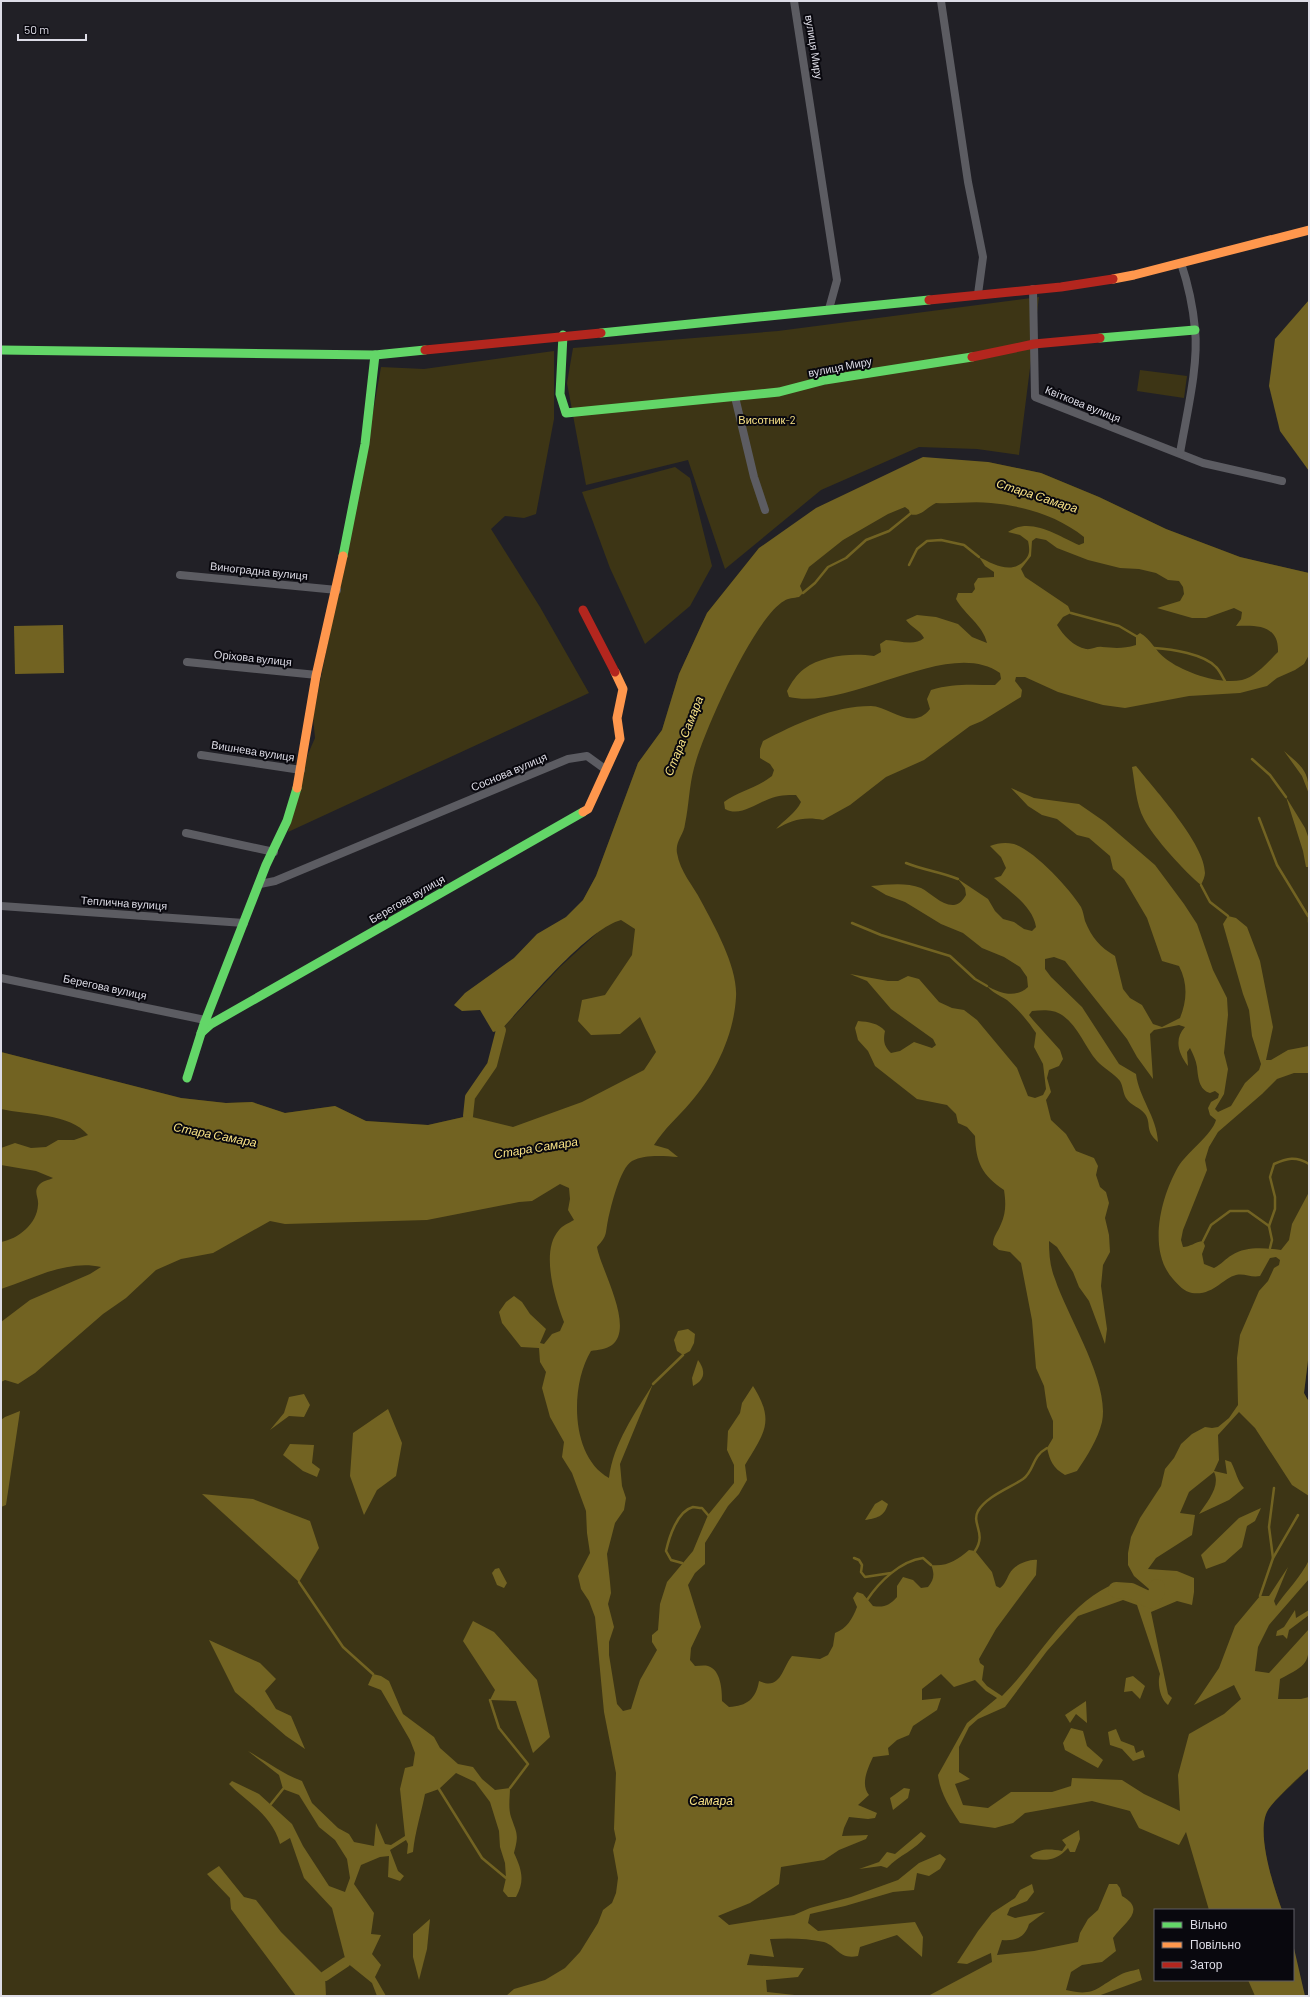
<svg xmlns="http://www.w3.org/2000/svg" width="1310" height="1997" font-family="Barlow,sans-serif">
  <rect width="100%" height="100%" fill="#212026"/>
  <!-- green -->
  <g fill="#3d3515">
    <path d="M1039,297L1019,455L977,449L919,447L821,490L725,569L688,460L586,485L567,383L573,348L778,331Z"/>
    <path d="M554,351V419L536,514L524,518L505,516L491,529L540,607L589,693L288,832L308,754L315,738L313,717L365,458L381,367L424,369Z"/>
    <path d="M1140,370L1187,376L1184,398L1137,391Z"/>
    <path d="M988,462L1041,473L1099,497L1166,529L1240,557L1309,573V1352L1304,1393L1309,1402V1768C1299,1779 1275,1799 1268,1810C1255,1832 1274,1888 1282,1910H1155V1980H1293L1305,1996H1V1052L181,1098L226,1103L252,1102L285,1113L335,1106L366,1121L428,1125L468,1116L470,1097L492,1065L501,1030L560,967L597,933L583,900L596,876L638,763L662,730L679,674L707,613L759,548Z"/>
    <path d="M675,467L690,478L712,566L690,606L645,644L610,568L582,492Z"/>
  </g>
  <!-- water -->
  <g fill="#726322" fill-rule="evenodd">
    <path d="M1309,300V471L1280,431L1269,386L1275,339Z"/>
    <path d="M923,457L988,462L1041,473L1099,497L1166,529L1240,557L1309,573V655L1304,664L1295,670L1277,678L1267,686L1240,693L1189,696L1125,708L1103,705L1058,692L1025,677H1016L1015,681L1022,690L1021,697L982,721L970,726L924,760L886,777L850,805L823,820C804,816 792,820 776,829C784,820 796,813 801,802L796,795C787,795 778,795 769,799C755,804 740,817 725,809L724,802C739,791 757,788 772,776L774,770L770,764L760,758V749L763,741C796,724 833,706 871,706C889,706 912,732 930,709L927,699L931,690C953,683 973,685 995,685L1001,679L1000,673C949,636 850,711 789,697L787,691C791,683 797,674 804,669C823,655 852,653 874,656L881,652L880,644L886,640C898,640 914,647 924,638C920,630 911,627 906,620L917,615L936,617L958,624L972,637L987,643C983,625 965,615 956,599L958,593H972L975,589L974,584L978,578L994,577V572L985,566L979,557C993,564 1010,574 1023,562C1030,556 1030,550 1028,541L1020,535L1008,532C1030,516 1058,536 1079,545L1084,543V537C1058,516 1024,506 991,503C972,501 954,504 936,503C927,507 920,518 910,514L909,510L905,507L888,514L843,540L809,567L800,586L803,593L799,597C794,598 788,598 784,601C754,618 703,733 694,768C689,787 689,805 685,824C684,835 675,841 677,853C680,872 693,885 701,901C715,927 738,968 736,997C734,1035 715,1075 690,1103C678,1117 664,1129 654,1145L668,1149L678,1157C664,1156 645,1154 632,1161C620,1168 611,1206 608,1220C605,1234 608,1235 597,1247C601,1270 635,1327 612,1345C607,1349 597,1350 591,1351C570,1385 570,1457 609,1478C613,1444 635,1413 653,1384L620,1464L622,1486L626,1498L624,1510L615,1523L607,1554L610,1582L611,1593L608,1604L614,1627L609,1642V1655L617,1704L623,1711L631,1709L640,1680L657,1650L652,1642V1635L658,1630L660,1604L667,1582L693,1551L708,1515L734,1483V1465L727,1450L728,1431L740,1413L742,1403L753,1386C775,1421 765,1432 745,1465L747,1480L739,1494L728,1506L705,1543V1564L695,1573L688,1585L701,1627L691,1648L690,1660L695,1666C699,1666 704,1665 708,1666C721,1670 722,1690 722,1701L729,1707C747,1706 756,1699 759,1681C781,1691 782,1668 792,1656L820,1659L828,1655L833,1646L835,1633C847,1628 852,1620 857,1607L853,1598L857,1592L863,1594L873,1606C884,1608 890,1605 897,1597V1586L903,1577L913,1580L921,1588L928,1587C934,1580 935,1574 931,1565C947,1567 957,1560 969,1550L975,1551L992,1572L996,1586L1000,1588C1007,1583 1007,1575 1013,1569C1018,1564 1030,1559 1037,1560L1036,1575L996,1629L979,1659L980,1663L984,1666L982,1680L987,1686L1002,1696C1040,1659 1065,1604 1116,1583L1134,1588L1137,1596L1143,1600L1148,1596L1149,1589L1134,1576L1128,1565V1553L1131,1537L1140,1518L1161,1486L1165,1469L1174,1458L1181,1444L1192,1434L1205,1427L1212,1428L1218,1427L1229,1418L1238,1405L1237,1358L1240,1335L1259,1291L1268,1281L1274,1268L1279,1265L1280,1260L1276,1257L1270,1258L1260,1276C1251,1278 1245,1273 1236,1275C1223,1278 1213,1296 1192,1293C1185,1292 1178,1285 1173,1279C1147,1250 1161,1197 1178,1167C1187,1152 1212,1135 1216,1120L1210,1115L1208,1108L1211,1102L1218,1098L1219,1094L1215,1091L1210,1093C1199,1090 1198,1077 1197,1067C1196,1060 1193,1054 1190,1048L1187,1052L1188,1066C1178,1053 1174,1039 1185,1027L1179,1025L1154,1030L1150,1034L1153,1079L1137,1057L1127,1039L1065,961L1054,957L1045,959V969L1051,977L1082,1007L1119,1064L1136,1074C1139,1098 1157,1117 1158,1142C1144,1130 1152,1124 1145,1114C1140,1107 1131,1106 1126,1098C1123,1093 1123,1086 1120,1081C1115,1074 1103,1068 1097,1061C1085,1047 1078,1026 1062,1015C1053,1009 1042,1010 1032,1011L1029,1015L1033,1020L1060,1050L1063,1059L1059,1066L1049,1070L1047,1078L1051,1092L1046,1100L1051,1120L1066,1134L1076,1151L1094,1158L1098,1166L1096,1175L1100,1187L1106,1192L1109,1203L1105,1218L1109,1235L1110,1252L1103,1265L1101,1286L1107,1329L1105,1344L1089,1301L1079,1287L1073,1272L1057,1247L1049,1241C1049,1254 1050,1267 1055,1279C1068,1318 1110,1382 1102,1422C1098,1439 1087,1456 1077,1471L1065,1475C1053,1468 1050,1461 1047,1448L1053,1438V1421L1047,1407L1044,1386L1036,1368L1032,1320L1021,1263L1010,1252L999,1250L993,1245C993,1236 998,1232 1001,1224C1006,1213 1006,1203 1004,1190C982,1175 976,1163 975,1136L967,1127L958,1123L956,1114L947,1105L917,1099L875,1066L868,1051L858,1040L855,1028L858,1021C869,1022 878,1023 885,1031C883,1041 884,1046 891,1053L900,1051L914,1042L932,1048L936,1045L933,1039L891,1009L867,981L850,974L888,981H898L908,976L919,979L939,1002L952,1008L964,1010L977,1020L1017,1068L1028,1096L1035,1098L1043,1095L1046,1089L1043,1064L1034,1047L1036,1033C1028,1021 1018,1009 1007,1000C999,995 993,993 987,986C1000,993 1015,999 1028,987L1027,977L1020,967L1004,957L982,948L963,933L941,924L905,902L886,895L871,886C887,885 905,882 921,888C931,893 942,906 954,905C960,904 963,900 966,895L965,888L958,879L988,899L995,911L1003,919L1014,922L1024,929L1032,931L1036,927C1033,906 1009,891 994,878L1001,876L1006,868L1001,857L990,846C998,843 1005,842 1014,844C1034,850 1070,889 1081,907C1083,911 1084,917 1085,921C1092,938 1100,947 1115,956L1123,989L1130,998L1142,1005L1153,1024L1162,1027L1180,1018C1187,1001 1188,983 1179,966L1162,961L1147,918L1124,879L1113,869L1110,856L1089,838L1077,835L1057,819L1042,815L1028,806L1011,788L1034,798L1079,804L1105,822L1155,865L1184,904L1197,924L1213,970L1227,998L1228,1015L1224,1053L1228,1069L1224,1094L1215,1109L1218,1112L1231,1106L1245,1083L1259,1070L1261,1064L1252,1036L1249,1010L1243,994L1223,924L1228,916L1236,918L1247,927L1260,961L1273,1027L1266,1060H1271L1288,1050L1309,1046V1073H1294L1277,1079L1262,1094L1218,1132L1209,1147L1205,1160L1207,1170L1183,1230L1181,1240L1183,1247C1190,1247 1195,1242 1203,1241L1205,1246L1202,1254L1204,1264L1214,1268C1222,1264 1225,1259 1232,1255C1246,1246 1265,1248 1281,1250L1289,1240L1292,1224L1309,1192V1352L1304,1393L1309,1402V1496L1292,1485L1255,1428L1239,1412L1218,1435L1219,1460L1214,1471L1227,1474L1225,1460L1231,1462C1236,1471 1237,1481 1244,1488L1229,1500L1199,1514C1207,1502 1221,1486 1214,1472L1189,1492L1180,1513L1195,1515L1192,1535L1156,1558L1148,1569L1177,1571L1194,1578V1592L1192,1605L1177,1601L1151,1612L1168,1694L1172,1698L1168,1705C1160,1699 1157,1683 1160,1674L1137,1605L1123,1600L1078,1616L1047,1651L1005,1707L978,1719L969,1727L959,1747V1772L970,1779L955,1784L963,1805L988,1808L1011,1792H1052L1071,1786L1072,1778L1122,1780L1144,1794L1180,1811L1178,1775L1189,1734L1224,1714L1241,1699L1234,1685L1194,1705L1219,1668L1235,1626L1260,1596H1269L1288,1567L1274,1601L1276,1606C1287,1590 1301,1577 1309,1560V1579L1269,1625L1258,1647L1255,1671L1269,1673L1309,1629C1309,1664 1310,1663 1280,1679L1278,1699H1301L1309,1697V1768C1299,1777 1274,1800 1268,1810C1255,1831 1274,1888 1282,1910H1209L1186,1832L1179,1845L1139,1828L1130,1811L1092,1801L1025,1813L1013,1823L995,1828L960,1823C950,1808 940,1793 938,1775L967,1723L997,1698L986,1691L975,1680L954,1687L941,1674L922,1689V1700L941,1698L937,1710L913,1726L909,1735L897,1740L888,1748L889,1755L873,1757C868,1768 860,1784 869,1795L858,1805L877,1813L875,1818L868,1819L849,1817L844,1828L842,1836L868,1835L866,1839L839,1850L824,1860L781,1867L779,1884L750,1903L718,1916L729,1925L794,1915L810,1908L851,1897L898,1880L919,1863L940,1854L946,1859L940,1869L929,1876L917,1873L914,1890L893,1892L845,1906L810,1914L808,1923L818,1931L915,1922L923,1937L922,1957L897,1935L860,1947L858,1956C839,1960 837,1946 824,1942C807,1938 787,1938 770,1939L774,1957L750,1954L747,1965L804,1968L798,1977L766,1980L767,1992L804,1996H506L514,1989L545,1980L565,1968L580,1952L598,1923L603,1910L612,1903L616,1893L618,1878L613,1850L616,1839L614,1829L616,1773L604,1712L595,1617L589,1601L581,1589L578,1576L590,1553L587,1533L586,1511L572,1473L562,1457L564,1442L550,1417L542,1388L546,1372L540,1362L539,1348L521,1347L502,1323L499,1312L506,1302L514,1296L522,1302L530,1314L546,1329L540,1343L544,1344L552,1334L560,1331L564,1322C555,1299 540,1251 559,1230C563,1225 569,1223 574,1220L568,1210L570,1199L569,1188L560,1184L532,1201L519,1202L427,1220L285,1224L270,1221L213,1253L181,1259L156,1270L126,1298L103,1314L35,1373L18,1384L5,1380L1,1382V1322L30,1300L90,1274L101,1267C68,1259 32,1279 1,1289V1242C18,1239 37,1224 38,1205C39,1197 33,1192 39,1185C42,1181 49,1180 53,1178L36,1171L1,1165V1148L15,1143L31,1148L46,1147L58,1140H74L88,1135C70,1113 27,1115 1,1109V1052L181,1098L226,1103L252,1102L285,1113L335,1106L366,1121L428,1125L468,1116L513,1127L582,1102L644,1070L656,1052L640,1017L620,1034L591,1035L578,1021L582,1000L605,995L632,955L635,929L621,920C587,929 527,1002 501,1030L493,1032L480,1010L462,1011L454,1005L465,993L514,958L537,934L566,917L583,900L596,876L638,763L662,730L679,674L707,613L759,548L816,508ZM1036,538L1046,540L1057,548L1088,560L1120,568L1139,569L1156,573L1168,580L1179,581L1183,587L1184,594L1180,601L1157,608L1192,618H1206L1234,608L1242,612L1241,619L1236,626C1257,625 1279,625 1278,652C1269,661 1255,677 1242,680C1219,685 1183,672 1166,659C1155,651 1151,639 1140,633L1136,636V645C1123,649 1114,648 1102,647C1097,646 1091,650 1086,649C1074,647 1063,635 1057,625L1063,617L1071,613L1068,606L1025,577L1021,569L1031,556L1032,541Z"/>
    <path d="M63,625L64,673L15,674L14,626Z"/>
    <path d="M1284,751C1301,766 1309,770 1309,794L1302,776Z"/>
    <path d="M1136,766C1155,790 1205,844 1205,873C1205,876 1203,881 1201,885C1186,873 1153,837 1144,819C1136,804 1135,784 1132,767Z"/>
    <path d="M1286,797L1305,828L1309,839V867H1306L1303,851Z"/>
    <path d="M688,1329L695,1334L694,1343L690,1351L683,1355L677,1351L674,1340L678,1331Z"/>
    <path d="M698,1360C706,1371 705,1380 693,1386L692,1378Z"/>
    <path d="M304,1394L310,1405L304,1417L289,1416L270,1430L284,1413L289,1397Z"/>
    <path d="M388,1409L402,1443L396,1476L377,1490L364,1515L350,1476L353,1433Z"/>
    <path d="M20,1411L6,1505L1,1507V1420L5,1417Z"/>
    <path d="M290,1444L314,1445L312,1463L320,1469L317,1477L303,1471L283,1455Z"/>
    <path d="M202,1494L253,1499L310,1521L319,1548L299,1582Z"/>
    <path d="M882,1500L888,1504C884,1517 877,1518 865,1520L875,1504Z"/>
    <path d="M1261,1508L1255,1521L1247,1526L1242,1547L1225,1562L1206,1569L1201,1555L1239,1518Z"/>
    <path d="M499,1568L507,1583L504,1588L497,1585L492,1573L495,1569Z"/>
    <path d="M1295,1610L1296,1618L1309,1610V1615L1289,1630L1287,1639L1283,1635L1276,1636L1277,1631L1284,1627Z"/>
    <path d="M473,1621L494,1632L537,1680L550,1737L533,1753L516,1701L490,1700L495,1690L463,1641Z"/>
    <path d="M209,1640L260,1663L276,1679L265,1691L276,1709L291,1716L305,1749L286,1736L235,1692Z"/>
    <path d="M373,1674L381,1676L389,1681L403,1714L434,1737L440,1748L458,1764L473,1767L482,1779L495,1790L510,1788C510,1796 508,1808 511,1817C517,1834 519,1834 514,1853C522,1870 525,1881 516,1897H508L503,1891L506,1878L505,1863L500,1847L499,1831L490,1802L475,1782L456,1773L439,1789L425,1794C421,1814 415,1832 413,1852L407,1854L408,1844L406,1840L390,1850L398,1871L404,1876L400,1881L388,1877L389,1856L380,1857L361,1865L354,1884L374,1913L371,1934L381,1935L372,1954L381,1965L375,1977L386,1996H377L372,1983L346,1962L332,1908L304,1878L290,1838L280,1844C272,1815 249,1804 229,1784L232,1781L259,1794L292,1824L303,1846L329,1886L345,1892L350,1878L347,1859L335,1840L319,1827L299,1795L283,1789L279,1775L248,1751C266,1761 283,1774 302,1781L312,1803L338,1828L349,1834L354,1842L374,1846L376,1823L385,1844L391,1845L405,1836L400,1789L405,1768L413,1766L415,1753L410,1740L381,1690L368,1685Z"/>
    <path d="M1133,1676L1145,1686L1140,1699L1132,1691L1124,1692L1126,1678Z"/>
    <path d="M1086,1701L1087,1723L1076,1714L1070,1723L1065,1715Z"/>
    <path d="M1071,1728L1083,1731L1087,1746L1103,1760L1098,1768L1065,1750L1063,1743Z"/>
    <path d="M1116,1729L1121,1741L1134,1746L1136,1753L1143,1750L1145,1757L1133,1761L1122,1749L1110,1745L1108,1732Z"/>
    <path d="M904,1788L910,1789L908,1798L893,1810L890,1798Z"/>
    <path d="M1079,1830L1080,1839L1075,1852H1070L1068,1848C1057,1860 1048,1861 1033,1859L1030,1856C1040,1848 1050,1849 1062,1851L1066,1845L1062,1840Z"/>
    <path d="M921,1832L926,1836C916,1850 899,1855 887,1868L881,1866L859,1869L879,1862L887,1852L895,1854Z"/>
    <path d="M219,1866L244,1897L256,1900L281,1932L325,1976L326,1996H296L231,1909L230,1898L207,1874Z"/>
    <path d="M1032,1884L1034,1892L1027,1901L1010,1908L1007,1915L1015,1918L1045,1912L1029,1924C1025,1938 1015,1941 1002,1940L997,1955L1034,1951L1078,1942L1080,1933L1088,1919L1098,1910L1109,1884H1117L1120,1888L1122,1896C1147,1910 1125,1922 1113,1938L1116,1951L1102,1962L1082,1965L1071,1972L1066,1990C1094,1997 1096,1988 1118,1976C1124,1972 1132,1971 1139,1969L1142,1980L1098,1996H928L992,1962L991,1953L967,1964L957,1963L978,1931L992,1913L1015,1898L1020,1890Z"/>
    <path d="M430,1919L427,1949L419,1980L413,1957V1934Z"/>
    <path d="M1293,1944L1305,1996H1255L1248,1980H1293Z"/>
  </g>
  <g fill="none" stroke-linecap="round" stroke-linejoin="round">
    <!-- stream -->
    <g stroke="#726322" stroke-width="2.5">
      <path d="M909,565L917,549L927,541L941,540L964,545L979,557"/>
      <path d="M803,593L815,583L828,567L846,558L866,540L889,531L910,514"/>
      <path d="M1071,613L1119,626L1136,636"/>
      <path d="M1154,648C1172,649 1204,654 1216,667C1220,671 1222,676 1225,681"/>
      <path d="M1252,759L1270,775L1286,797"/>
      <path d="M1259,818L1277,865L1308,916"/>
      <path d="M906,863C923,870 941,872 958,879"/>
      <path d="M1201,885L1210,902L1228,916"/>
      <path d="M1309,914V922"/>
      <path d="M852,923L881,935L950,956L975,979L987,986"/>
      <path d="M1203,1241L1211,1225L1230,1211H1248L1269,1226"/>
      <path d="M1270,1248L1272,1240L1269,1226L1275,1209V1197L1270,1177L1274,1164C1287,1158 1296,1156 1309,1164"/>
      <path d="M653,1384L683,1355"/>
      <path d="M975,1551C987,1533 971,1524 978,1511C987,1496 1010,1488 1023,1479C1035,1470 1031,1457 1047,1448"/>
      <path d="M854,1558L859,1560L862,1565L861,1572L865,1577L891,1573"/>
      <path d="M1273,1558L1269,1527L1274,1488"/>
      <path d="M682,1563L671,1560L666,1551C669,1538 677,1511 693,1507C695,1507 699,1508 702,1508L708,1515"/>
      <path d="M299,1582L343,1647L373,1674"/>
      <path d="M1260,1596L1273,1558L1298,1515"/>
      <path d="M867,1600C879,1582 900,1561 923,1558L931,1565"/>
      <path d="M490,1700L499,1728L528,1764L510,1788"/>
      <path d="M439,1789L482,1858L506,1878"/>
      <path d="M271,1804L283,1789"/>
    </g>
    <!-- canal -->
    <g stroke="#726322" stroke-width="10">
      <path d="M468,1116L470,1097L492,1065L501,1030"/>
      <path d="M325,1976L346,1962"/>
    </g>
    <!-- river -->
    <path stroke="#726322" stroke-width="16" d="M1116,1590L1131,1591L1152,1601L1157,1591V1587"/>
    <!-- street -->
    <g stroke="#5c5c62" stroke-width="8">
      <path d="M794,1L837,280L829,309"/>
      <path d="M941,1L968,182L983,257L978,294"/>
      <path d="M1033,289L1035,397L1203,463L1282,481"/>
      <path d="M735,397L754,477L765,510"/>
      <path d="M1180,453C1186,417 1199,365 1195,329C1193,307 1188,284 1181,263"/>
      <path d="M180,575L337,590"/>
      <path d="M187,662L317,675"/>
      <path d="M201,755L301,770"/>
      <path d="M186,833L274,852"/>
      <path d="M260,884L275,881L568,759L587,756L605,769"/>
      <path d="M1,906L244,923"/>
      <path d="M1,978L205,1020"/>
    </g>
    <!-- fast -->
    <g stroke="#63d668" stroke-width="9">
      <path d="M601,333L929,300"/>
      <path d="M563,335L560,394L566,413L779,392L825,380L972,357"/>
      <path d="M1100,338L1195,330"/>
      <path d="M1,350L375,355L425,350"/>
      <path d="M343,556L365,444L375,355"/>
      <path d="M201,1033L211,1024L583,812"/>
      <path d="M187,1078L204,1024L266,865L287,821L297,788"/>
    </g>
    <!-- slow -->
    <g stroke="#ff974d" stroke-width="9">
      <path d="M1113,279L1134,275L1309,230"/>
      <path d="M297,788L316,676L343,556"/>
      <path d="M583,812L588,809L620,739L617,718L623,689L615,672"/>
    </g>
    <!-- jam -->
    <g stroke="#b3261e" stroke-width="9">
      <path d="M929,300L1061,287L1113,279"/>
      <path d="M425,350L601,333"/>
      <path d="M972,357L1034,344L1100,338"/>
      <path d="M583,610L615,672"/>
    </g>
  </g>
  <g text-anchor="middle" stroke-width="4" stroke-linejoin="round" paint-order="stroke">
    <!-- street labels -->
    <g font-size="11" fill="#dddce6" stroke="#09080e">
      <text transform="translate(814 47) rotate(81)" y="4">вулиця Миру</text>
      <text transform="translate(840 367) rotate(-11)" y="4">вулиця Миру</text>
      <text transform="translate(1083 404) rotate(22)" y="4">Квіткова вулиця</text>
      <text transform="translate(259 571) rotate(6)" y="4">Виноградна вулиця</text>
      <text transform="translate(253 658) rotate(6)" y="4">Оріхова вулиця</text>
      <text transform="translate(253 751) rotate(9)" y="4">Вишнева вулиця</text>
      <text transform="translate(509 772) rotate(-23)" y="4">Соснова вулиця</text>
      <text transform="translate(407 899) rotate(-30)" y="4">Берегова вулиця</text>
      <text transform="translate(124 903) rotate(4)" y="4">Теплична вулиця</text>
      <text transform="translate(105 987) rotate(12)" y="4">Берегова вулиця</text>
    </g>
    <!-- park labels -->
    <g font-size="11" fill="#fbe587" stroke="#09080e">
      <text x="767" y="424">Висотник-2</text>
    </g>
    <!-- water labels -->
    <g font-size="12" font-style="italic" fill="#f9e385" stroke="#09080e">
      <text transform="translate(1037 496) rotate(18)" y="4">Стара Самара</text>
      <text transform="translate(684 736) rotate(-68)" y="4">Стара Самара</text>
      <text transform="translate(215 1135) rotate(11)" y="4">Стара Самара</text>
      <text transform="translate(536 1148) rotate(-9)" y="4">Стара Самара</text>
      <text x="711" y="1805">Самара</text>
    </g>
  </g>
  <!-- border -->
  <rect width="1310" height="1997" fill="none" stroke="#dddce6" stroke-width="4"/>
  <!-- legend -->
  <rect x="1154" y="1909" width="140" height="72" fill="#09080e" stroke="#5e5d64"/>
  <rect x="1162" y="1922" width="20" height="6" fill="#63d668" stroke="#5e5d64"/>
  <text x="1190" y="1929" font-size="12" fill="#dddce6">Вільно</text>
  <rect x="1162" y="1942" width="20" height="6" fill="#ff974d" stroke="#5e5d64"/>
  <text x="1190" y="1949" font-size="12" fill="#dddce6">Повільно</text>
  <rect x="1162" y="1962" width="20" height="6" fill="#b3261e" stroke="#5e5d64"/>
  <text x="1190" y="1969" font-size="12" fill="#dddce6">Затор</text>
  <!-- scale -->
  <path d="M18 34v6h68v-6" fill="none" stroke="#dddce6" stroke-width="2"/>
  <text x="24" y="34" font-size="12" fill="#dddce6" stroke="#09080e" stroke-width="3" paint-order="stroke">50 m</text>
</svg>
